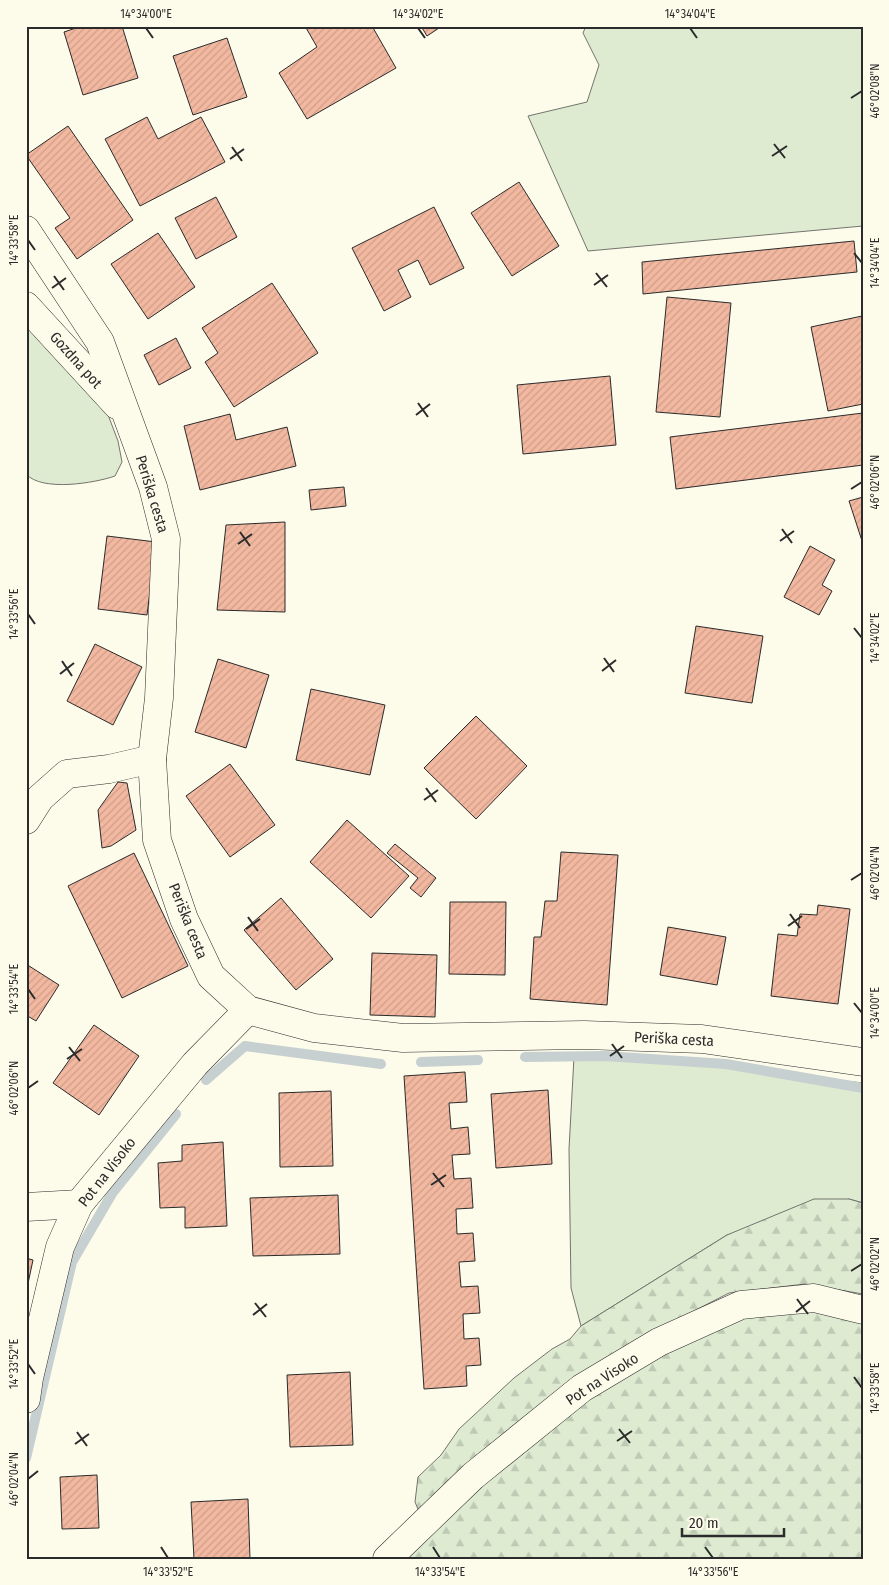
<svg xmlns="http://www.w3.org/2000/svg" width="889" height="1585" font-family="'Fira Sans Condensed',sans-serif">
  <defs>
    <pattern id="forest-firs" width="22" height="20" patternUnits="userSpaceOnUse" patternTransform="scale(1.25)"><rect width="22" height="20" fill="#deebd1"/><path d="M5 1l3.5 6h-7zM16 11l3.5 6h-7z" fill="#bfcab4"/></pattern>
    <pattern id="building-hatch" width="6" height="6" patternUnits="userSpaceOnUse" patternTransform="scale(1.25)"><rect width="6" height="6" fill="#f2b8a0"/><path d="M-1 1l2-2M0 6l6-6M5 7l2-2" fill="none" stroke="#d09e8a"/></pattern>
  </defs>
  <rect width="100%" height="100%" fill="#fdfbea"/>
  <!-- grass -->
  <g fill="#deebd1" stroke="#74746e">
    <path d="M586,26H863V226L588,251L528,116L587,102L599,65L583,33Z"/>
    <path d="M26,319L105,407L118,441L122,462L115,476C95,483 42,492 26,474Z"/>
    <path d="M574,1057L685,1061L701,1065L863,1083V1203L849,1199L727,1235L581,1326L571,1288L569,1149Z"/>
  </g>
  <!-- forest -->
  <g fill="url(#forest-firs)" stroke="#74746e">
    <path d="M814,1199H849L863,1203V1294L805,1284L729,1293L647,1335L420,1514L415,1502L418,1477L441,1455L459,1429L514,1378L552,1349L570,1339L581,1326L727,1235Z"/>
    <path d="M827,1309L863,1321V1559H399L453,1505L590,1394L685,1339L752,1312Z"/>
  </g>
  <g fill="none" stroke-linecap="round" stroke-linejoin="round">
    <!-- stream -->
    <g stroke="#c7d0d0" stroke-width="10">
      <path d="M525,1057L605,1056L726,1064L863,1088"/>
      <path d="M421,1062L478,1060"/>
      <path d="M206,1080L245,1046L381,1064"/>
      <path d="M26,1458L72,1262L113,1192L176,1114"/>
    </g>
  </g>
  <!-- building -->
  <g fill="url(#building-hatch)" stroke="#2b2b2b">
    <path d="M82,26H122L138,78L83,95L64,32Z"/>
    <path d="M305,26H372L396,68L307,119L279,73L317,47Z"/>
    <path d="M421,26H442L427,36Z"/>
    <path d="M227,38L247,97L193,115L173,56Z"/>
    <path d="M147,117L158,139L201,117L225,162L140,206L105,139Z"/>
    <path d="M68,126L133,220L77,259L55,228L70,218L26,155Z"/>
    <path d="M519,182L559,246L512,276L471,213Z"/>
    <path d="M216,197L237,237L196,259L175,218Z"/>
    <path d="M434,207L464,268L430,285L418,260L398,270L411,297L384,311L352,248Z"/>
    <path d="M158,233L195,287L148,319L111,264Z"/>
    <path d="M854,241L857,272L643,294L642,262Z"/>
    <path d="M272,283L318,353L234,407L205,362L218,353L202,328Z"/>
    <path d="M667,297L731,303L720,417L656,412Z"/>
    <path d="M862,316L863,404L828,411L811,327Z"/>
    <path d="M176,338L191,368L159,385L144,355Z"/>
    <path d="M610,376L616,445L523,454L517,385Z"/>
    <path d="M863,413V465L676,489L670,437Z"/>
    <path d="M230,414L236,440L287,427L296,466L200,490L184,426Z"/>
    <path d="M344,487L346,506L311,510L309,490Z"/>
    <path d="M863,497V544L849,501Z"/>
    <path d="M285,522V612L217,610L226,525Z"/>
    <path d="M107,536L156,542L147,615L98,609Z"/>
    <path d="M810,546L835,560L822,585L832,591L819,615L784,597Z"/>
    <path d="M696,626L763,636L752,703L685,693Z"/>
    <path d="M95,644L142,667L113,725L67,701Z"/>
    <path d="M218,659L269,675L246,748L195,732Z"/>
    <path d="M311,689L385,705L370,775L296,760Z"/>
    <path d="M476,716L527,766L476,819L424,768Z"/>
    <path d="M230,764L275,825L230,857L186,796Z"/>
    <path d="M118,782L127,783L136,830L111,846L102,848L98,810Z"/>
    <path d="M347,820L409,876L371,918L310,862Z"/>
    <path d="M395,844L436,878L421,897L410,888L418,878L387,853Z"/>
    <path d="M561,852L618,855L607,1005L530,999L534,937H541L545,901H557Z"/>
    <path d="M134,853L188,966L122,998L68,886Z"/>
    <path d="M281,898L333,959L296,990L244,930Z"/>
    <path d="M450,902H506L505,975L449,974Z"/>
    <path d="M818,905L850,909L838,1004L771,996L778,934L797,936L800,914L817,915Z"/>
    <path d="M668,927L726,937L717,985L660,975Z"/>
    <path d="M372,953L437,955L435,1017L370,1015Z"/>
    <path d="M26,964L59,985L36,1021L26,1015Z"/>
    <path d="M94,1025L139,1056L99,1115L53,1083Z"/>
    <path d="M465,1072L467,1102L449,1103L451,1129L468,1127L470,1154L452,1155L454,1179L471,1178L473,1208L456,1209L457,1234L473,1233L475,1261L459,1262L461,1287L478,1286L480,1313L463,1314L464,1339L479,1338L481,1365L466,1366L467,1386L424,1389L404,1076Z"/>
    <path d="M548,1090L552,1164L496,1168L491,1094Z"/>
    <path d="M331,1091L333,1166L280,1167L279,1093Z"/>
    <path d="M223,1142L227,1226L185,1228V1207L160,1208L158,1163L182,1161V1145Z"/>
    <path d="M338,1195L340,1254L253,1256L250,1198Z"/>
    <path d="M26,1258L33,1260L26,1293Z"/>
    <path d="M350,1372L353,1445L290,1447L287,1375Z"/>
    <path d="M97,1475L99,1528L62,1529L60,1477Z"/>
    <path d="M248,1499L250,1559H194L191,1502Z"/>
  </g>
  <g fill="none" stroke-linecap="round" stroke-linejoin="round">
    <defs>
      <g id="minor">
        <path d="M26,230L100,342L153,487L166,539L159,698L152,759L157,840L184,919L211,976L248,1010L314,1028L403,1038L584,1035L702,1039L863,1062"/>
        <path d="M26,306L117,405"/>
        <path d="M26,820L40,798L67,774L109,769L152,759"/>
        <path d="M26,1207L79,1204"/>
        <path d="M26,1399L29,1378L60,1247L79,1204L195,1064L248,1010"/>
        <path d="M387,1559L473,1476L582,1388L659,1342L741,1305L814,1298L863,1310"/>
      </g>
    </defs>
    <!-- minor casing -->
    <use href="#minor" stroke="#2b2b2b" stroke-width="29"/>
    <!-- minor -->
    <use href="#minor" stroke="#fdfbea" stroke-width="28"/>
  </g>
  <!-- ticks -->
  <path fill="none" stroke="#2b2b2b" stroke-width="2" d="M146,28L153,38M418,28L425,38M690,28L697,38M851,98L862,91M774,144L785,158M232,147L242,161M772,156L787,146M230,159L244,149M28,240L35,250M854,253L862,263M596,273L607,287M54,276L64,290M594,285L608,275M52,288L66,278M418,403L428,417M416,415L430,404M851,489L862,482M782,529L792,543M240,532L250,546M780,541L794,531M238,544L252,534M28,614L35,624M854,628L862,638M604,658L614,672M62,661L72,676M602,671L616,660M60,674L74,663M426,788L436,802M424,800L438,790M851,880L862,873M790,914L800,928M248,917L258,931M788,926L802,916M246,929L260,919M28,989L35,999M854,1003L862,1013M612,1044L622,1058M69,1047L80,1061M610,1056L624,1046M67,1059L82,1049M28,1088L38,1081M433,1173L444,1187M431,1185L446,1175M851,1271L862,1264M797,1299L808,1314M255,1303L266,1317M796,1312L810,1301M253,1315L267,1304M28,1364L35,1374M854,1377L862,1388M619,1429L630,1443M77,1432L87,1446M617,1441L632,1431M75,1444L89,1434M28,1479L38,1471M161,1547L168,1558M433,1547L440,1558M705,1547L713,1558"/>
  <g text-anchor="middle" stroke-width="4" stroke-linejoin="round" paint-order="stroke">
    <!-- street labels -->
    <g font-size="15" fill="#2b2b2b" stroke="#fdfbea">
      <text transform="translate(76 360) rotate(48)" y="5">Gozdna pot</text>
      <text transform="translate(152 494) rotate(73)" y="5">Periška cesta</text>
      <text transform="translate(188 921) rotate(68)" y="5">Periška cesta</text>
      <text transform="translate(674 1039) rotate(3)" y="5">Periška cesta</text>
      <text transform="translate(107 1172) rotate(-52)" y="5">Pot na Visoko</text>
      <text transform="translate(602 1379) rotate(-33)" y="5">Pot na Visoko</text>
    </g>
  </g>
  <!-- border -->
  <rect width="889" height="1585" fill="none" stroke="#fdfbea" stroke-width="55"/>
  <!-- scale -->
  <path d="M682 1528v8h102v-8" fill="none" stroke="#2b2b2b" stroke-width="2.5"/>
  <text x="689" y="1528" font-size="15" fill="#2b2b2b" stroke="#fdfbea" stroke-width="4" paint-order="stroke">20 m</text>
  <rect x="28" y="28" width="834" height="1530" fill="none" stroke="#2b2b2b" stroke-width="2"/>
  <g font-size="12" text-anchor="middle" fill="#2b2b2b">
    <text x="146" y="18">14°34'00"E</text>
    <text x="418" y="18">14°34'02"E</text>
    <text x="690" y="18">14°34'04"E</text>
    <text transform="translate(875 91) rotate(-90)" y="4">46°02'08"N</text>
    <text transform="translate(14 240) rotate(-90)" y="4">14°33'58"E</text>
    <text transform="translate(875 263) rotate(-90)" y="4">14°34'04"E</text>
    <text transform="translate(875 482) rotate(-90)" y="4">46°02'06"N</text>
    <text transform="translate(14 614) rotate(-90)" y="4">14°33'56"E</text>
    <text transform="translate(875 638) rotate(-90)" y="4">14°34'02"E</text>
    <text transform="translate(875 873) rotate(-90)" y="4">46°02'04"N</text>
    <text transform="translate(14 989) rotate(-90)" y="4">14°33'54"E</text>
    <text transform="translate(875 1013) rotate(-90)" y="4">14°34'00"E</text>
    <text transform="translate(14 1088) rotate(-90)" y="4">46°02'06"N</text>
    <text transform="translate(875 1264) rotate(-90)" y="4">46°02'02"N</text>
    <text transform="translate(14 1364) rotate(-90)" y="4">14°33'52"E</text>
    <text transform="translate(875 1388) rotate(-90)" y="4">14°33'58"E</text>
    <text transform="translate(14 1479) rotate(-90)" y="4">46°02'04"N</text>
    <text x="168" y="1576">14°33'52"E</text>
    <text x="440" y="1576">14°33'54"E</text>
    <text x="713" y="1576">14°33'56"E</text>
  </g>
</svg>
